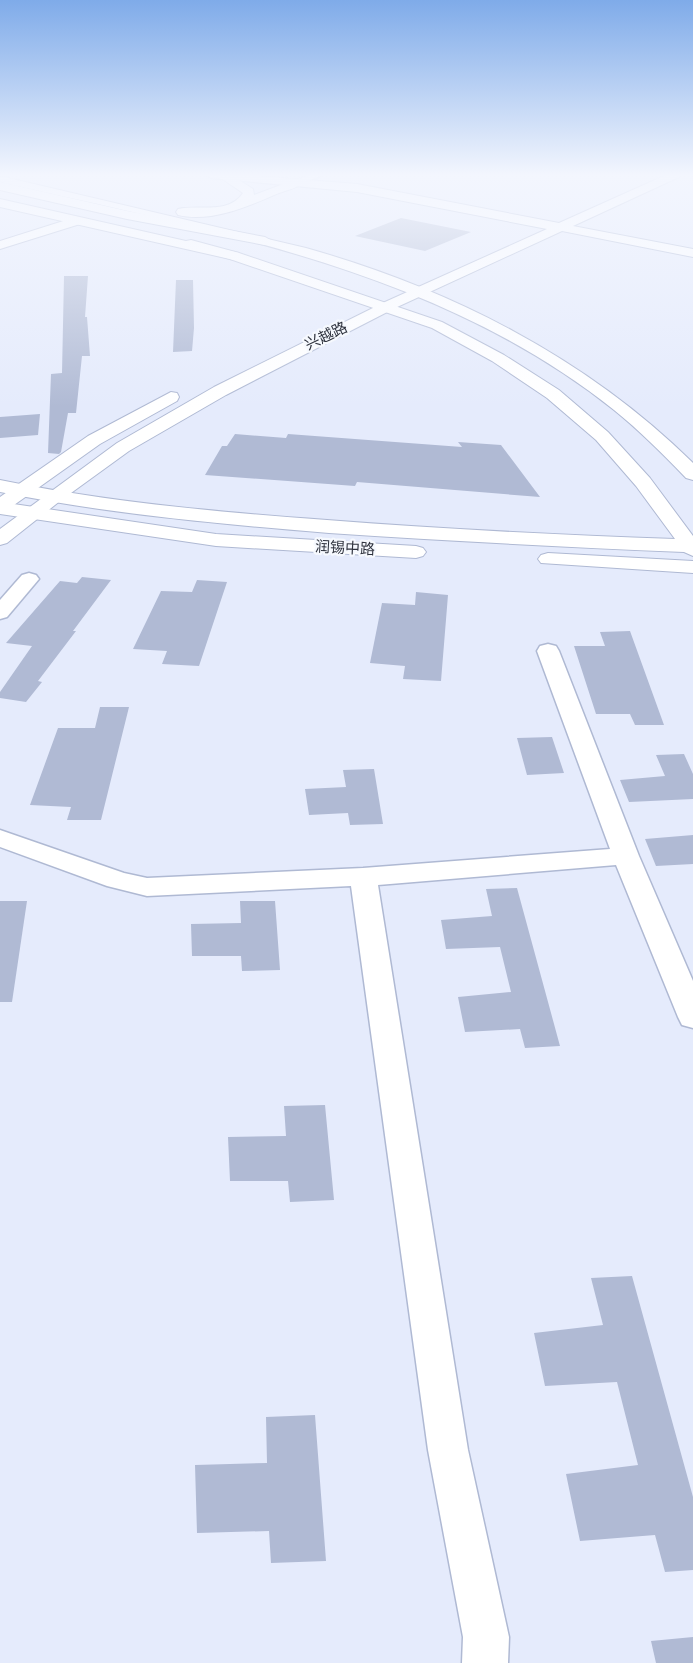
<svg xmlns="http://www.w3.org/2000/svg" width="693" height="1663" font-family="Helvetica,'Noto Sans SC',sans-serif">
  <rect width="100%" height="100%" fill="#e5ebfc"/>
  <!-- building -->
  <g fill="#b0bad4">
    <path d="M401,218L471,232L425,251L355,236Z"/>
    <path d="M64,276H88L85,317H87L90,356H82L76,413H68L61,452L59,454L48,453L51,374L62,373Z"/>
    <path d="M176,280H193L194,328L192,351L173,352Z"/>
    <path d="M40,414L38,435L0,438V417Z"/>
    <path d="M235,434L286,438L288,434L462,447L458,442L501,445L540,497L357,482L355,486L205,475L222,446H227Z"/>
    <path d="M82,577L111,580L73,631H76L38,681L42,682L26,702L0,698V692L32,646L6,643L60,581L77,583Z"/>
    <path d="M197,580L227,582L199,666L162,664L167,651L133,649L161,591L192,592Z"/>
    <path d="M416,592L448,595L441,681L403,679L405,666L370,663L382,603L415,605Z"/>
    <path d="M630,631L664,725H635L630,714H596L574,646H605L600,632Z"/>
    <path d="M100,707H129L101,820H67L71,807L30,805L58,728H95Z"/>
    <path d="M552,737L564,773L527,775L517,738Z"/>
    <path d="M684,754L693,774V799L629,802L620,780L665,776L656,755Z"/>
    <path d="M374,769L383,824L350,825L348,813L309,815L305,789L346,787L343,770Z"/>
    <path d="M693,835V864L656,866L645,839Z"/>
    <path d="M517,888L560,1046L525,1048L520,1029L465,1032L458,997L511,992L500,947L446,949L441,920L492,916L486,889Z"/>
    <path d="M0,901H27L12,1002H0Z"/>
    <path d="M240,901H275L280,970L242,971L241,956H192L191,924L241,923Z"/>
    <path d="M325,1105L334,1200L290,1202L288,1181H230L228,1137L286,1136L284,1106Z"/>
    <path d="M632,1276L693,1497V1570L665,1572L655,1535L580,1541L566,1474L638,1465L617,1382L545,1386L534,1333L603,1325L591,1278Z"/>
    <path d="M315,1415L326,1561L271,1563L269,1531L197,1533L195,1465L267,1463L266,1417Z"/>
    <path d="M693,1637V1663H656L651,1641Z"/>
  </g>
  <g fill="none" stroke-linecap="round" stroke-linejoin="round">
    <defs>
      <g id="minor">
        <path d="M309,175H323L298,185L292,182Z"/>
        <path d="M29,573L36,575L39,579L7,617L0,619V600L22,575Z"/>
        <path d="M548,644L556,646L559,651L639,856L693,981V1028L682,1025L678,1017L616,865L378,885L468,1450L509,1637L508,1663H462L463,1637L428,1450L351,886L147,896L107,886L0,847V830L124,873L147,878L363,868L610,849L537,651L540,646Z"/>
      </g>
      <g id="tertiary">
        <path d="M205,175H246L357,184L559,223L666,175H680L679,177L573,226L693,249V257L562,231L395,308L226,395L129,451L60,501L7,543L0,545V529L117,443L214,387L385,302L547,229L357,192L211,178Z"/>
        <path d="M76,217L82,221L80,224L0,249V241Z"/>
        <path d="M171,392L177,393L179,397L177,401L100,444L7,510L0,512V497L88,436Z"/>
      </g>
      <g id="secondary">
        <path d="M220,175H231L253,189L254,195L294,180H302L304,182C298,188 287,190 279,193C249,206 211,223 178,215L176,212L178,209C199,204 228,215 243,193L221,178Z"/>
        <path d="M0,176L306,248C449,288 587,358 693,463V480L686,478C663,454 640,431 614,410C439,270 213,231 0,182Z"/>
        <path d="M0,199L239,253L442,322L504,355L559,390L608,432L650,478L693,536V556L684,552C565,547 448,541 329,533C219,524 108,514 0,492V480C107,502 218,512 327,520C443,529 558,535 675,539L636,486L596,440L547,398L492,361L432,328L230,259L0,207Z"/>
        <path d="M0,502L216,534L416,546L423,548L426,552L423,556L416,558L216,546L0,514Z"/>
        <path d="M548,553L693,561V573L541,563L538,559L541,555Z"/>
      </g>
      <g id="trunk">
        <path d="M0,182L127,211L265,237L272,241L265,245L127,219L0,190Z"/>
        <path d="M191,240L239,253L241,256L234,260L186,247L184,244L186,241Z"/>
      </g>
    </defs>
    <!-- minor casing -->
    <use href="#minor" stroke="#afb9d3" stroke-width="3"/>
    <!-- tertiary casing -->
    <use href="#tertiary" stroke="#afb9d3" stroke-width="2"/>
    <!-- secondary casing -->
    <use href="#secondary" stroke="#afb9d3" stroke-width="2"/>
    <!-- trunk casing -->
    <use href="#trunk" stroke="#afb9d3" stroke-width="2"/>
    <!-- minor -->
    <use href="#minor" fill="#fff" fill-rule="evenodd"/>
    <!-- tertiary -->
    <use href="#tertiary" fill="#fff" fill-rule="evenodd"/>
    <!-- secondary -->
    <use href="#secondary" fill="#fff" fill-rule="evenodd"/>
    <!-- trunk -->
    <use href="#trunk" fill="#fff" fill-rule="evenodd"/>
    <!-- rail -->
    <path stroke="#7e8390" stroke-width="2" stroke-dasharray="3 3" stroke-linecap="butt" d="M0,176L5,175"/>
  </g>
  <!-- sky -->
  <linearGradient id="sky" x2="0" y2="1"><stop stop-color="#7fabe9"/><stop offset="0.43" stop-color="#f3f6fe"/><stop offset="1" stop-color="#f3f6fe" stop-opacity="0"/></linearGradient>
  <rect width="693" height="407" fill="url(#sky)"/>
  <g text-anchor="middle" stroke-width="4.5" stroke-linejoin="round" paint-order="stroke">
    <!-- far-street labels -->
    <g font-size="15" fill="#2e323d" stroke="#f6f9fe">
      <text transform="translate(326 336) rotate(-26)" y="5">兴越路</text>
      <text transform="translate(345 548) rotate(3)" y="5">润锡中路</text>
    </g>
  </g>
</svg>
